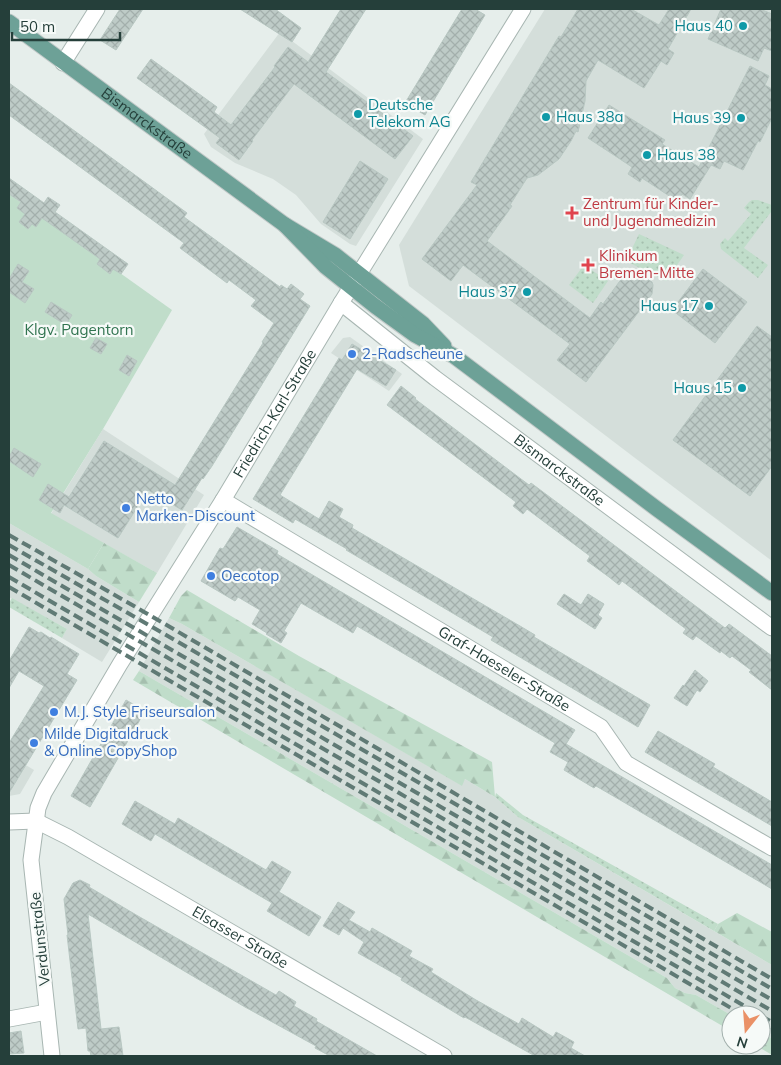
<svg xmlns="http://www.w3.org/2000/svg" width="781" height="1065" font-family="Mulish,sans-serif">
  <defs>
    <pattern id="grass-dots" width="8" height="8" patternUnits="userSpaceOnUse" patternTransform="scale(1.25)"><rect width="8" height="8" fill="#c0ddca"/><path d="M2 2h.1M6 6h.1" fill="none" stroke="#a5bfae" stroke-width="1.8" stroke-linecap="round"/></pattern>
    <pattern id="forest-firs" width="22" height="20" patternUnits="userSpaceOnUse" patternTransform="scale(1.25)"><rect width="22" height="20" fill="#c0ddca"/><path d="M5 1l3.5 6h-7zM16 11l3.5 6h-7z" fill="#a5bfae"/></pattern>
    <pattern id="building-cross-hatch" width="8" height="8" patternUnits="userSpaceOnUse" patternTransform="scale(1.25)"><rect width="8" height="8" fill="#becbc7"/><path d="M0 0l8 8M0 8l8-8" fill="none" stroke="#a3afac"/></pattern>
  </defs>
  <rect width="100%" height="100%" fill="#e6eeeb"/>
  <!-- built -->
  <g fill="#d4deda">
    <path d="M545,9H772V561L635,458L409,286L399,245Z"/>
    <path d="M280,32L423,139L356,246L350,244L321,224L296,195L273,179L235,163L211,147L204,134Z"/>
    <path d="M350,337L402,374L389,391L331,353L343,338Z"/>
    <path d="M103,429L204,495L157,573L51,514Z"/>
    <path d="M9,523L88,569L96,576L139,602L102,662L62,638L67,629L9,597Z"/>
    <path d="M169,618L182,624L461,785L465,779L495,797L518,817L772,965V1039L761,1032V1015H731L696,995L685,993L675,988L667,978L139,671Z"/>
    <path d="M9,755L34,770L20,794L9,796Z"/>
  </g>
  <!-- grass -->
  <g fill="url(#grass-dots)">
    <path d="M752,200H758L772,205V213L771,212L744,248L768,265L758,278L726,253L721,249L720,244L725,238L728,241L751,214L744,208L749,202Z"/>
    <path d="M639,234L684,255L666,281L626,261Z"/>
    <path d="M584,265L608,281L593,303L569,285Z"/>
    <path d="M12,598L67,629L62,638L9,607V603Z"/>
    <path d="M496,793L523,815L718,924L714,931L518,817L495,797Z"/>
  </g>
  <!-- forest -->
  <g fill="url(#forest-firs)">
    <path d="M104,543L157,573L139,602L96,576L88,569Z"/>
    <path d="M187,590L299,656L492,762L495,797L465,779L462,786L182,624L169,618L181,596Z"/>
    <path d="M139,671L667,978L675,988L685,993L696,995L731,1015V1031L133,680Z"/>
    <path d="M737,913L772,932V965L714,931L718,924Z"/>
    <path d="M761,1032L772,1039V1055L755,1045H761Z"/>
  </g>
  <!-- garden -->
  <path fill="#c0ddca" d="M9,194L172,310L103,429L51,513L104,543L88,569L9,523Z"/>
  <!-- building -->
  <g fill="url(#building-cross-hatch)" stroke="#b8c7c2">
    <path d="M120,9H143L116,50L100,40Z"/>
    <path d="M240,9H275L301,28L292,42Z"/>
    <path d="M341,9H366L326,72L413,136L395,159L294,84L252,140L253,141L239,160L216,143L220,138L137,78L151,59L217,107L214,112L231,125L275,67L274,66L288,47L308,62Z"/>
    <path d="M462,9H475L485,15L425,115L405,103Z"/>
    <path d="M578,9H631L659,25L669,9H691L668,49L674,53L667,65L661,61L644,88L598,60L586,81L585,101L578,132L576,131L571,141L559,159L538,175L527,178L510,205L512,206L487,241L590,318L601,302L603,304L625,274L634,281L643,278L648,279L652,282L653,285L652,294L586,382L557,360L570,344L463,265L451,281L422,259L477,185L471,182L559,36L561,37Z"/>
    <path d="M721,9H760L772,14V51L764,48L758,61L708,39Z"/>
    <path d="M750,66L769,76L765,85L772,89V118L760,142L758,141L743,170L724,161L720,169L711,165L690,199L682,194L677,201L642,178L640,182L628,174L632,167L588,138L609,105L665,140L662,144L699,167Z"/>
    <path d="M9,83L187,213L184,217L280,287L281,285L287,289L291,284L304,294L300,299L310,306L212,466L203,479L202,478L182,510L148,490L118,538L64,505L60,513L39,500L48,484L69,497L104,441L175,485L263,343L262,342L274,323L251,306L256,300L229,280L227,283L180,248L184,243L9,115Z"/>
    <path d="M360,161L388,179L350,239L323,222Z"/>
    <path d="M9,178L44,203L48,197L60,205L55,212L128,264L121,274L113,269L110,274L97,264L100,259L42,218L36,227L32,224L28,229L19,222L25,214L17,208L21,202L9,194Z"/>
    <path d="M18,264L29,271L22,282L34,289L25,303L9,292V279Z"/>
    <path d="M703,269L747,302L715,343L672,310Z"/>
    <path d="M51,302L72,315L66,325L45,312Z"/>
    <path d="M757,326L772,337V466L750,496L673,440Z"/>
    <path d="M96,338L107,344L101,354L90,348Z"/>
    <path d="M352,344L396,370L386,386L357,369L280,495L319,519L329,501L343,509L339,517L353,525L352,528L520,626L535,635L534,637L650,705L638,727L491,640L493,637L358,557L346,550L347,549L295,519L293,523L253,499L339,358L342,360Z"/>
    <path d="M127,355L137,361L129,376L119,370Z"/>
    <path d="M401,386L416,398L415,399L529,485L531,483L725,628L729,624L772,656V690L749,672L751,670L732,656L730,658L721,651L720,653L696,636L693,640L683,633L686,629L622,581L619,585L609,577L587,561L590,556L527,509L523,514L513,506L516,502L387,405Z"/>
    <path d="M14,448L41,464L33,477L9,461V457Z"/>
    <path d="M237,527L278,551L277,554L575,730L566,744L772,865V889L615,797L596,786L594,788L564,770L568,762L550,752L555,743L357,626L353,633L301,603L284,631L287,633L281,643L266,634L267,633L252,624L260,610L238,597L235,601L201,581L220,548L223,549Z"/>
    <path d="M564,594L581,605L588,594L604,604L598,615L602,618L595,629L557,604Z"/>
    <path d="M29,627L39,633L41,632L50,638L51,637L79,654L67,674L77,680L9,793V743L44,686L19,671L9,688V661Z"/>
    <path d="M695,670L708,681L700,692L697,690L687,706L674,698L683,685L684,686Z"/>
    <path d="M126,700L145,711L90,807L71,796Z"/>
    <path d="M658,731L715,764L713,767L772,802V826L645,752Z"/>
    <path d="M135,801L175,824L178,818L266,870L272,861L291,872L279,892L321,917L309,936L267,911L272,903L155,834L151,841L122,824Z"/>
    <path d="M80,880L90,885L89,887L138,916L276,995L279,991L296,1002L294,1006L317,1019L316,1021L377,1056H330L315,1048L316,1046L245,1007L88,914L101,1029L119,1027L123,1056H91L90,1051H88L86,1028L78,1029L67,935H68L64,899L73,883Z"/>
    <path d="M338,902L355,912L349,920L370,932L372,928L412,951L409,956L433,969L431,972L476,1000L519,1024L522,1018L553,1037L556,1032L574,1042L571,1048L585,1056H535L465,1017L464,1018L401,980L402,978L358,953L364,942L343,928L339,935L323,926Z"/>
    <path d="M21,1031L24,1053L9,1054V1033Z"/>
  </g>
  <g fill="none" stroke-linecap="round" stroke-linejoin="round">
    <defs>
      <g id="minor">
        <path d="M63,63L97,9"/>
        <path id="s1" d="M341,303L435,378L772,628"/>
        <path id="s2" d="M223,500L601,727L626,763L772,848"/>
        <path id="s3" d="M9,822L36,821L68,837L444,1056"/>
        <path d="M9,1019L47,1012"/>
        <path id="s4" d="M52,1056L31,860L38,808L44,793L120,664L223,500L341,303L523,9"/>
      </g>
      <g id="major">
        <path id="s5" d="M9,22L285,225L335,255L423,324L444,346"/>
        <path d="M285,225L326,267L375,306L415,335L454,356L657,509L772,593"/>
      </g>
    </defs>
    <!-- minor casing -->
    <use href="#minor" stroke="#a8b6b2" stroke-width="17"/>
    <!-- major casing -->
    <use href="#major" stroke="#c2c9c8" stroke-width="17"/>
    <!-- minor -->
    <use href="#minor" stroke="#fff" stroke-width="15"/>
    <!-- major -->
    <use href="#major" stroke="#6da197" stroke-width="15"/>
    <!-- rail -->
    <g stroke="#607a75" stroke-width="4" stroke-dasharray="10 5" stroke-linecap="butt">
      <path d="M9,535L134,606L772,979"/>
      <path d="M9,545L161,632L772,989"/>
      <path d="M9,555L772,1000"/>
      <path d="M9,565L772,1011"/>
      <path d="M9,577L760,1015"/>
      <path d="M9,587L743,1015"/>
      <path d="M761,1016L772,1022"/>
      <path d="M761,1025L772,1032"/>
    </g>
  </g>
  <!-- markers -->
  <g fill="#0f9aa8" stroke="#f6faf8" stroke-width="2">
    <circle cx="743" cy="26" r="5"/>
    <circle cx="358" cy="114" r="5"/>
    <circle cx="546" cy="117" r="5"/>
    <circle cx="741" cy="118" r="5"/>
    <circle cx="647" cy="155" r="5"/>
    <circle cx="527" cy="292" r="5"/>
    <circle cx="709" cy="306" r="5"/>
    <circle cx="742" cy="388" r="5"/>
  </g>
  <g fill="#e0444e" stroke="#f6faf8" stroke-width="2">
    <path d="M569.5 205.5h5v5h5v5h-5v5h-5v-5h-5v-5h5z"/>
    <path d="M585.5 257.5h5v5h5v5h-5v5h-5v-5h-5v-5h5z"/>
  </g>
  <g fill="#3f7fe0" stroke="#f6faf8" stroke-width="2">
    <circle cx="352" cy="354" r="5"/>
    <circle cx="126" cy="508" r="5"/>
    <circle cx="211" cy="576" r="5"/>
    <circle cx="54" cy="712" r="5"/>
    <circle cx="34" cy="743" r="5"/>
  </g>
  <g text-anchor="middle" stroke-width="4.5" stroke-linejoin="round" paint-order="stroke">
    <!-- culture labels -->
    <g font-size="15" fill="#0d838f" stroke="#f6faf8" text-anchor="end">
      <text x="733" y="31">Haus 40</text>
      <text x="368" y="110" text-anchor="start">Deutsche<tspan x="368" dy="17">Telekom AG</tspan></text>
      <text x="556" y="122" text-anchor="start">Haus 38a</text>
      <text x="731" y="123">Haus 39</text>
      <text x="657" y="160" text-anchor="start">Haus 38</text>
      <text x="517" y="297">Haus 37</text>
      <text x="699" y="311">Haus 17</text>
      <text x="732" y="393">Haus 15</text>
    </g>
    <!-- street labels -->
    <g font-size="15" fill="#253f3a" stroke="#f6faf8">
      <text dy="5" stroke="none"><textPath href="#s5" startOffset="171">Bismarckstraße</textPath></text>
      <text dy="5" stroke="none"><textPath href="#s4" startOffset="710">Friedrich-Karl-Straße</textPath></text>
      <text dy="5" stroke="none"><textPath href="#s1" startOffset="275">Bismarckstraße</textPath></text>
      <text dy="5" stroke="none"><textPath href="#s2" startOffset="328">Graf-Haeseler-Straße</textPath></text>
      <text dy="5" stroke="none"><textPath href="#s3" startOffset="262">Elsasser Straße</textPath></text>
      <text transform="translate(40 939) rotate(-96)" y="5">Verdunstraße</text>
    </g>
    <!-- health labels -->
    <g font-size="15" fill="#be3a42" stroke="#f6faf8" text-anchor="start">
      <text x="583" y="209">Zentrum für Kinder-<tspan x="583" dy="17">und Jugendmedizin</tspan></text>
      <text x="599" y="261">Klinikum<tspan x="599" dy="17">Bremen-Mitte</tspan></text>
    </g>
    <!-- park labels -->
    <g font-size="15" fill="#317450" stroke="#f6faf8">
      <text x="79" y="335">Klgv. Pagentorn</text>
    </g>
    <!-- shop labels -->
    <g font-size="15" fill="#366cbe" stroke="#f6faf8" text-anchor="start">
      <text x="362" y="359">2-Radscheune</text>
      <text x="136" y="504">Netto<tspan x="136" dy="17">Marken-Discount</tspan></text>
      <text x="221" y="581">Oecotop</text>
      <text x="64" y="717">M.J. Style Friseursalon</text>
      <text x="44" y="739">Milde Digitaldruck<tspan x="44" dy="17">&amp; Online CopyShop</tspan></text>
    </g>
  </g>
  <!-- border -->
  <rect width="781" height="1065" fill="none" stroke="#253f3a" stroke-width="20"/>
  <!-- north arrow -->
  <g transform="translate(746 1030) rotate(197)"><circle r="24" fill="#f6faf8" stroke="#a2afac"/>
  <path d="M0-4L9 19L0 12L-9 19Z" fill="#ea9167"/>
  <text y="-8" font-size="14" font-weight="bold" text-anchor="middle" fill="#253f3a">N</text>
  </g>
  <!-- scale -->
  <path d="M12 32v8h108v-8" fill="none" stroke="#253f3a" stroke-width="2.5"/>
  <text x="20" y="32" font-size="15" fill="#253f3a" stroke="#f6faf8" stroke-width="4" paint-order="stroke">50 m</text>
</svg>
